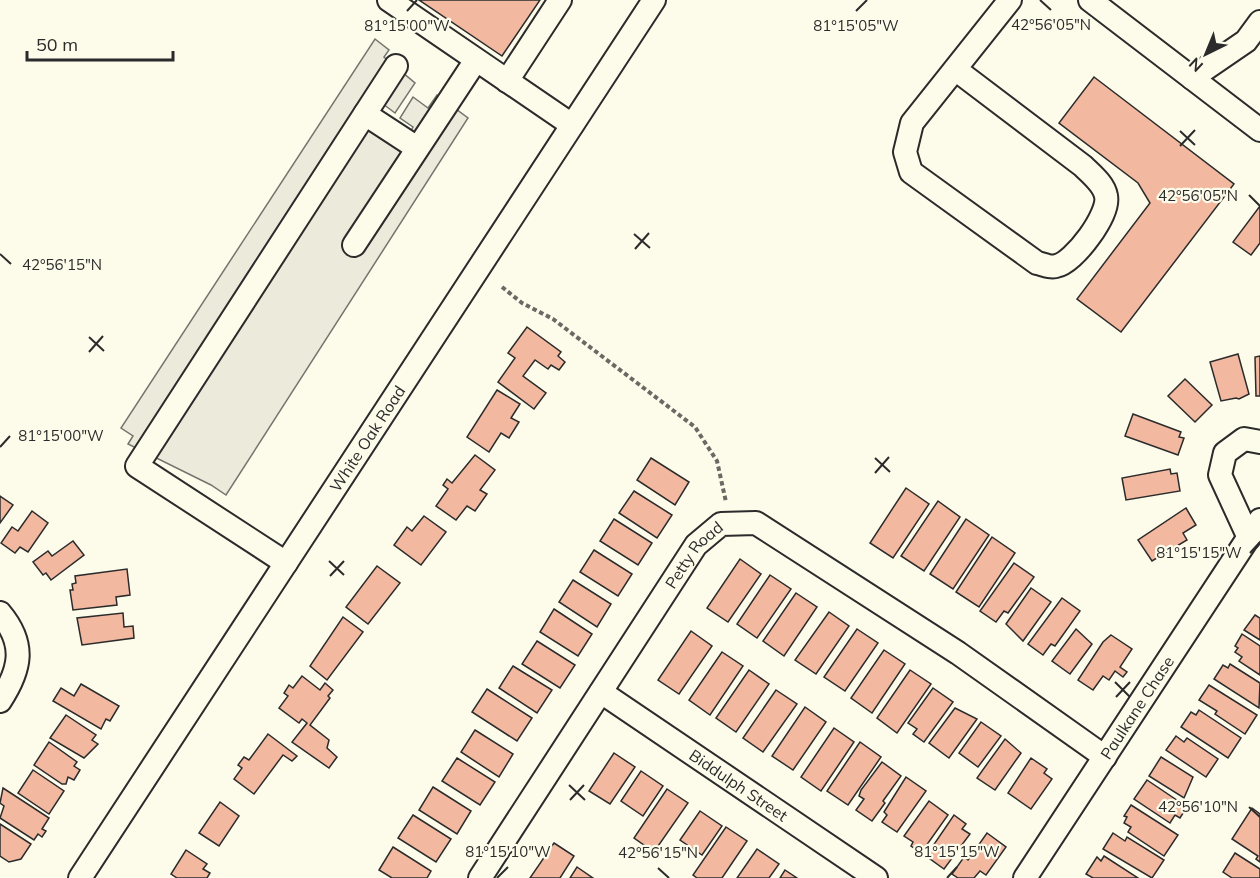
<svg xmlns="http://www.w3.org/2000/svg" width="1260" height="878" font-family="Mulish,sans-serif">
  <rect width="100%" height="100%" fill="#fdfbea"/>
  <!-- parking -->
  <path fill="#eceadb" stroke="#74746e" stroke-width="1.5" d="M375,39L389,50L384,57L415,83L395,113L383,104L378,111L410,133L413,127L400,118L413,97L428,108L437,95L468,118L226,495L211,485L128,444L133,436L121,428Z"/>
  <!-- building -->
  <g fill="#f2b8a0" stroke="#2b2b2b" stroke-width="1.5">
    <path d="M419,0H540L502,56Z"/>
    <path d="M1094,77L1234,184L1121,332L1077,299L1150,203L1138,183L1059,123Z"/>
    <path d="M1260,206V243L1251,255L1233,242Z"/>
    <path d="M527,327L561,352L558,356L565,362L559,370L551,365L548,369L535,360L523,376L546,393L534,409L498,382L515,358L508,353Z"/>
    <path d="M1238,354L1249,394L1239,399L1236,398L1221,401L1210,362Z"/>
    <path d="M1260,356V396H1256L1255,357Z"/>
    <path d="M1185,379L1212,405L1195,422L1168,396Z"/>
    <path d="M497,390L520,404L511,418L519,422L509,438L501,433L489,452L467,437Z"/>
    <path d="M1133,414L1181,432L1179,437L1184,438L1178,455L1125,436Z"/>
    <path d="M475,455L495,470L480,490L487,494L475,511L467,506L456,520L436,506L448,489L443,485L447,479L452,483Z"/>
    <path d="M651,458L689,482L675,505L637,480Z"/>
    <path d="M1170,469L1171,474L1177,473L1180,491L1126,500L1122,478Z"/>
    <path d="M906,488L929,504L893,558L870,543Z"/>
    <path d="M634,491L672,515L657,538L619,513Z"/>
    <path d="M0,496L13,505L0,523Z"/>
    <path d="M938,501L960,517L924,571L901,556Z"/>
    <path d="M1186,508L1196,525L1183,533L1187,540L1152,561L1138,540Z"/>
    <path d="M32,511L48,523L28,552L20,547L15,553L1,543L12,527L18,531Z"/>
    <path d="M424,516L446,532L421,565L394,545L407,527L412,531Z"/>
    <path d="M614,519L652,543L638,565L600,541Z"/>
    <path d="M966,519L989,535L953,589L930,574Z"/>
    <path d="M992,537L1015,553L979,607L956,592Z"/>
    <path d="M73,541L84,555L51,580L46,573L43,575L33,562L48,551L52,556Z"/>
    <path d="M594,550L632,574L618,596L580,572Z"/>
    <path d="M740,559L761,574L728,622L707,608Z"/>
    <path d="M1014,563L1034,577L1008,613L1004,611L996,622L980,611Z"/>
    <path d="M377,566L400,583L368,624L346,607Z"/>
    <path d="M127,569L130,595L116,597L117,605L73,610L70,590H73L72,584L76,583L75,576Z"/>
    <path d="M770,575L791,589L757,638L737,624Z"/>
    <path d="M573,580L611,604L597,627L559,602Z"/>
    <path d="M1031,588L1051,602L1023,641L1006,624Z"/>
    <path d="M796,593L817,607L784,656L763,641Z"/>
    <path d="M1062,598L1080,611L1055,646L1051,644L1043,655L1028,644Z"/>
    <path d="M554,609L592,634L578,656L540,632Z"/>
    <path d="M829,612L849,626L816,674L795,660Z"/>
    <path d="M123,613L124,627L133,626L134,638L82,645L77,618Z"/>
    <path d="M1255,615L1260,618V640L1244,630Z"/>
    <path d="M343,617L363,632L327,680L310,666Z"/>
    <path d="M857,629L878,643L845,691L824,677Z"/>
    <path d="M1076,629L1092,644L1070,674L1052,661Z"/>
    <path d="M691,631L712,646L679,694L658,680Z"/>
    <path d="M1242,634L1260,646V675L1239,661L1242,657L1235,652L1238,648L1235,646Z"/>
    <path d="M1111,635L1132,649L1120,667L1127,672L1123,677L1115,671L1109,680L1103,676L1093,690L1078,680L1103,642Z"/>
    <path d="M537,641L575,665L560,688L522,664Z"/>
    <path d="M884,650L905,664L872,713L851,698Z"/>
    <path d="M722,652L743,666L710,715L689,700Z"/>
    <path d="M1230,664L1260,683L1259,708L1214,679L1223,665L1228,668Z"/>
    <path d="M513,666L552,690L537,713L499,688Z"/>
    <path d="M749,670L769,684L736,732L716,718Z"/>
    <path d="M910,670L931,684L897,733L877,718Z"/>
    <path d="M302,676L320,690L325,683L333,690L328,696L330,698L310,725L329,740L327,748L337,757L329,768L292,742L307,723L302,719L299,723L279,708L288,696L284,693L289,685L293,688Z"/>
    <path d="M81,684L119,706L110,721L106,719L101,729L53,701L61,688L74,696Z"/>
    <path d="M1209,685L1257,715L1245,734L1215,714L1217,711L1199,700Z"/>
    <path d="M933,688L953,702L924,742L913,734L917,729L908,723Z"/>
    <path d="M487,689L532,718L517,741L472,712Z"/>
    <path d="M776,690L797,704L763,752L743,738Z"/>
    <path d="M805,707L826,722L793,770L772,756Z"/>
    <path d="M955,708L977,719L949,758L929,743Z"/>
    <path d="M1199,710L1241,738L1228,758L1181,727L1191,712L1196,715Z"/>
    <path d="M66,715L96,735L92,740L98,744L84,758L50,738Z"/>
    <path d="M981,722L1001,736L978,767L959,753Z"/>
    <path d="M834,728L854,742L821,791L801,777Z"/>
    <path d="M475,730L513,754L499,777L461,752Z"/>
    <path d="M268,734L297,756L292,761L283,755L254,794L234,779L242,768L238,765L244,757L249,760Z"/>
    <path d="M1176,736L1184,742L1187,738L1218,759L1206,777L1166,750Z"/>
    <path d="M1005,739L1021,753L995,790L977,778Z"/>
    <path d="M49,742L77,762L74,766L80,770L74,780L68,777L66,784H62L34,765Z"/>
    <path d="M860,742L881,757L848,805L827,791Z"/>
    <path d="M614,753L635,767L610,804L589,791Z"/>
    <path d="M1161,757L1193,777L1184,798L1149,776Z"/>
    <path d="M457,758L495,782L480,805L442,781Z"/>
    <path d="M1031,758L1047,769L1044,773L1052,779L1031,809L1008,793Z"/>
    <path d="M882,762L901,776L883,801L885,803L872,821L856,810L864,799L859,796L861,790Z"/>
    <path d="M33,770L64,791L49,814L18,793Z"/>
    <path d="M641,771L663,786L643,816L621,801Z"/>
    <path d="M906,777L926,791L897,832L882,822L887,815L884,812Z"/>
    <path d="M1147,780L1187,807L1180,818L1175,815L1170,823L1134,799Z"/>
    <path d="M433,787L471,811L457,834L419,810Z"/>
    <path d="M3,788L49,818L42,829L46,831L42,837L38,834L34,840L0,818L4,806L0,803Z"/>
    <path d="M667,789L688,803L654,852L634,838Z"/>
    <path d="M929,801L948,815L921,853L911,846L913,842L904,836Z"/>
    <path d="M220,802L239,816L219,846L199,833Z"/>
    <path d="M1131,805L1178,835L1164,856L1128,832L1131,827L1124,823L1127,817L1124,816Z"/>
    <path d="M1252,808L1260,814V862L1256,859L1258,856L1232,839Z"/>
    <path d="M700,811L722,826L702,855L680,840Z"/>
    <path d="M413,815L451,839L436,862L398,838Z"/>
    <path d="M954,815L966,824L962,829L970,834L944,869L926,856Z"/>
    <path d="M0,824L31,844L21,859L9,862L0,856Z"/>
    <path d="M726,827L747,841L722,878H697L693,875Z"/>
    <path d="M987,833L1006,847L986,875L980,871L974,878H958L952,874L964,857L968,860Z"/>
    <path d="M1113,833L1125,841L1127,837L1164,860L1152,878L1103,849Z"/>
    <path d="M554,843L574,856L560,878H530Z"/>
    <path d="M393,847L431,871L427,878H392L379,870Z"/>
    <path d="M757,849L779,864L769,878H737Z"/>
    <path d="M186,850L207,864L203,869L210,873L207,878H177L171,874Z"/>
    <path d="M1235,853L1260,869V878H1232L1223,872Z"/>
    <path d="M1104,856L1138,878H1093L1086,874L1097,857L1101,861Z"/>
    <path d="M577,867L593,878H570Z"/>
    <path d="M785,870L797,878H780Z"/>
  </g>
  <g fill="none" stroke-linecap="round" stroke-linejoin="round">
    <defs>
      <g id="minor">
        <path d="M389,0L572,125"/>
        <path d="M1090,0L1260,130"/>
        <path d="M955,69L1083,166C1091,174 1104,184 1106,196C1110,214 1074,263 1056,266C1051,268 1042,264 1037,263L911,172L905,152L912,123L1010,0"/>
        <path d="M1192,78L1246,41L1260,22"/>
        <path d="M507,81L560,0"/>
        <path d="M365,114L417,148"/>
        <path d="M354,245L476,60"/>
        <path d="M1249,538L1220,475L1225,453L1244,439L1260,442"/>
        <path d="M286,563L137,466L396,66"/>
        <path d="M0,613C26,644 21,669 0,701"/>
        <path id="s1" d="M601,692L876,878"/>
        <path id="s2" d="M80,878L654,0"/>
        <path id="s3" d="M480,878L696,545L721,524L756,523L958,653L1105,757"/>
        <path id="s4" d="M1025,878L1260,520"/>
      </g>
    </defs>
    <!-- minor casing -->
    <use href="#minor" stroke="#2b2b2b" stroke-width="26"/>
    <!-- path -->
    <path stroke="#6a6964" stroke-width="4" stroke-dasharray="4.5 3" stroke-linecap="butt" d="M502,287L522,303L553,319L695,427L717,461L726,502"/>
    <!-- minor -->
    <use href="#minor" stroke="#fdfbea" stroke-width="22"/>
  </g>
  <!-- ticks -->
  <path fill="none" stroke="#2b2b2b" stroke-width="2" d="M1040,0L1051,10M407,11L417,0M856,11L867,0M1180,131L1195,145M1180,146L1195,130M1249,195L1260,206M634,234L650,248M635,249L649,233M0,254L11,264M89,337L104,351M89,352L103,336M0,447L10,436M875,458L890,472M875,473L889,457M1250,553L1260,542M329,561L344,575M330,576L344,561M1115,682L1130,697M1116,697L1130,682M569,785L585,800M570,800L584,785M1249,807L1260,817M658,868L669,878M497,878L508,867M947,878L957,867"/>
  <g text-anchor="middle" stroke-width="4.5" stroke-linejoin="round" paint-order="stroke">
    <!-- street labels -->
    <g font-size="16" fill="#2b2b2b" stroke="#fdfbea">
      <text dy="6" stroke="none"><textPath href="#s2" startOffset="525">White Oak Road</textPath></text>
      <text dy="6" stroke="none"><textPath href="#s3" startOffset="388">Petty Road</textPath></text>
      <text dy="6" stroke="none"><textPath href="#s4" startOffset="204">Paulkane Chase</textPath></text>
      <text dy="6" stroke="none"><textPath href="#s1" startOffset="166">Biddulph Street</textPath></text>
    </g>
  </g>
  <g font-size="15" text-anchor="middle" fill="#2b2b2b" stroke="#fdfbea" stroke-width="4.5" stroke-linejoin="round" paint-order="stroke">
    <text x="1051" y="30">42°56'05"N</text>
    <text x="407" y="31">81°15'00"W</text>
    <text x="856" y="31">81°15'05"W</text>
    <text x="1198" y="201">42°56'05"N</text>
    <text x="62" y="270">42°56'15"N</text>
    <text x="61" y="441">81°15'00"W</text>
    <text x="1199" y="558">81°15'15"W</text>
    <text x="1198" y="812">42°56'10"N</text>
    <text x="508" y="857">81°15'10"W</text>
    <text x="957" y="857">81°15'15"W</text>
    <text x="658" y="858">42°56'15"N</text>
  </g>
  <!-- north arrow -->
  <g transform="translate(1206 54) rotate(223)" stroke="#fdfbea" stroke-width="4.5" paint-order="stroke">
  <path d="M0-4.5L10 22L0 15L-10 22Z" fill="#2b2b2b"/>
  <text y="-9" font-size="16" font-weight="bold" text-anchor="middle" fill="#2b2b2b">N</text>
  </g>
  <!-- scale -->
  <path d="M27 51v9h146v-9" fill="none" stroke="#2b2b2b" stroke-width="3"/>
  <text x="36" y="51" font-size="18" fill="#2b2b2b" stroke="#fdfbea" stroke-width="4.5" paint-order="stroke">50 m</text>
</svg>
